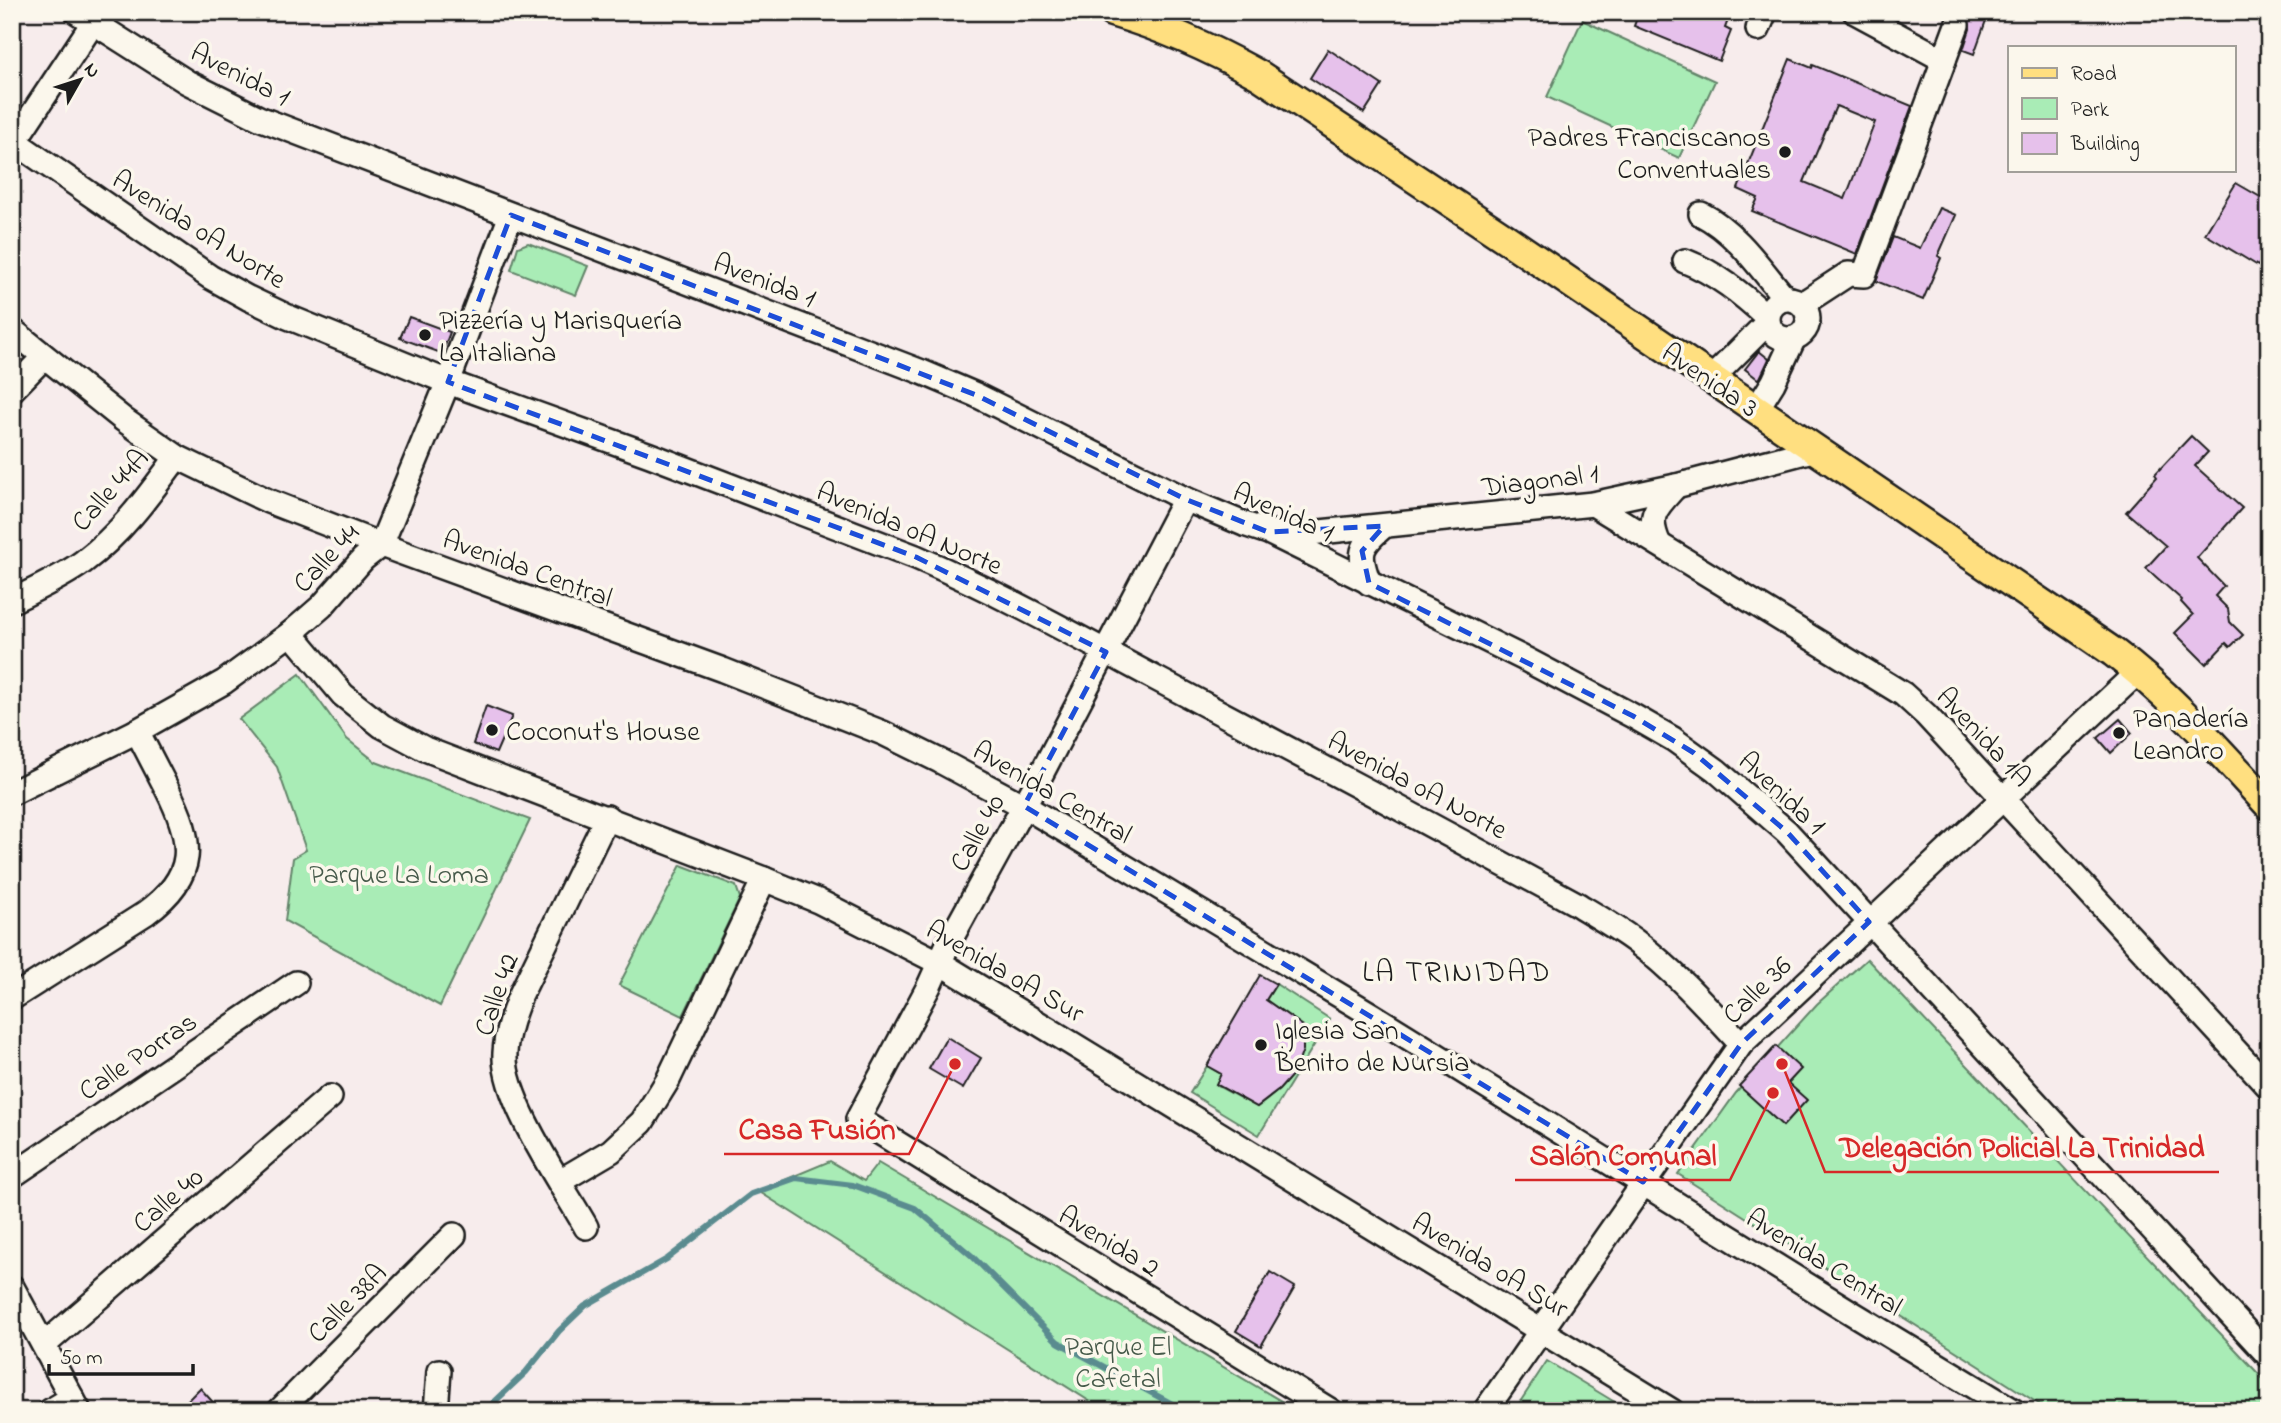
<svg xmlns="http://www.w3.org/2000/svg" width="2281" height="1423" font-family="'Indie Flower',sans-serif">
  <rect width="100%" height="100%" fill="#f7ecec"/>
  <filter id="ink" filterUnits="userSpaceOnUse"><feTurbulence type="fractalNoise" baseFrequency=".0143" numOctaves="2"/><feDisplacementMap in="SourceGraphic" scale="14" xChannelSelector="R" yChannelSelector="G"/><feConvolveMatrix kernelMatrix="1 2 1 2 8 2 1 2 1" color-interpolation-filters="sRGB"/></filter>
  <g filter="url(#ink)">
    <!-- green -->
    <g fill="#a9ecb6" stroke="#628469" stroke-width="2">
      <path d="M1582,20L1715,81L1679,158L1547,97Z"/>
      <path d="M528,243L588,266L576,295L511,270L518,247Z"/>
      <path d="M300,674L347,739L376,762L530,820L440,1006L285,921L293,858L306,850L277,767L239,719Z"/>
      <path d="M681,865L736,886L740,898L683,1016L619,985Z"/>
      <path d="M1867,959L2269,1385V1411H2050L1678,1174L1736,1093L1817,1004Z"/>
      <path d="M1276,984L1330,1019L1259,1135L1190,1093L1207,1066L1221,1074L1216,1085L1257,1107C1290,1084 1304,1067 1303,1026L1266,1000Z"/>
      <path d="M830,1161L864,1181L878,1163L1298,1411H1105L758,1191Z"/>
      <path d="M1547,1361L1618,1404L1614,1411H1514Z"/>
    </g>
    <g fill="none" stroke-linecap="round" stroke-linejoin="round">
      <!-- stream -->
      <path stroke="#5a8b8f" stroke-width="6" d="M485,1411L526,1372L559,1331L585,1306L667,1259L751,1194L796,1178L853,1185L915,1208L972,1256L1058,1342L1185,1411"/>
    </g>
    <!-- building -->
    <g fill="#e6c1eb" stroke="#1c1c1c" stroke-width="2" fill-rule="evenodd">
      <path d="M1639,12H1731L1725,28L1731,31L1719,61L1634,26Z"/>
      <path d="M1970,12H1989L1974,54L1963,50L1970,29L1969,18Z"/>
      <path d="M1328,49L1382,85L1364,113L1310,78Z"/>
      <path d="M1790,59L1812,68L1813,65L1912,106L1857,254L1752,211L1758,198L1738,189ZM1836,106L1875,122L1845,199L1804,182Z"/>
      <path d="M2236,183L2269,202V248L2258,266L2205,234Z"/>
      <path d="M1939,208L1956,215L1938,256L1941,258L1923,300L1876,281L1893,237L1920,248Z"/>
      <path d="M409,317L450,332L444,348L438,352L400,338Z"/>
      <path d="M1759,351L1769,359L1759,380L1745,369Z"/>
      <path d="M2191,436L2208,452L2195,466L2242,508L2197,558L2224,586L2215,596L2228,609L2230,622L2243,635L2230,647L2226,643L2206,664L2175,633L2193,615L2181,602L2182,600L2146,568L2166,546L2126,512L2157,477L2155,474Z"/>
      <path d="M486,706L512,716L496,753L473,744Z"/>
      <path d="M2120,719L2132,733L2111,753L2098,738Z"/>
      <path d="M1260,975L1276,984L1266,1000L1303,1026V1050L1295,1072L1279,1090L1257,1107L1216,1084L1221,1074L1207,1066Z"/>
      <path d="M947,1037L981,1058L963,1089L929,1069Z"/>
      <path d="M1776,1046L1801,1069L1788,1083L1807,1100L1783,1126L1739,1086Z"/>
      <path d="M1270,1272L1295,1287L1261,1346L1236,1331Z"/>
      <path d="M200,1388L221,1411H177Z"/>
    </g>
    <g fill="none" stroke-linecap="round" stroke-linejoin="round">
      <defs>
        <g id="minor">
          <path d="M77,12L187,82L259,118L922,372L976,395L1185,499L1244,524L1268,532L1525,659L1633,716L1673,739L1716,770L1787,832L2269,1356"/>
          <path d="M1855,12L1944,60"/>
          <path d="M1758,29L1765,12"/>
          <path d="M15,142L210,277L248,298L288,317L448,382L650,455L916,557C997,592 1075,635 1153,677C1294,751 1435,827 1575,903C1595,915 1616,927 1635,941C1674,970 1708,1008 1741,1044"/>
          <path d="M12,145L93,23"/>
          <path d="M1701,214C1736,232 1760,268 1785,298"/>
          <path d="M1685,261C1716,273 1742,294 1767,317"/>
          <circle cx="1788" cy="319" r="20"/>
          <path d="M1802,304L1848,274L1864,275L1957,25"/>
          <path d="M12,330L124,420L177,457L268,501L381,545L723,670L883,733L940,761L1024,806L1372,1015L1852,1313L2014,1411"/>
          <path d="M1711,379L1767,323"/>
          <path d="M12,390L44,357"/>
          <path d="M1756,410L1773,383L1794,338"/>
          <path d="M1185,499L1035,786L948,944L929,986L858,1119L1331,1411"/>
          <path d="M1593,504L1903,694L1926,715L2269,1087"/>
          <path d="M1275,532L1310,533L1593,504L1676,486L1813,450"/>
          <path d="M1659,544C1646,515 1656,508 1676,486"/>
          <path d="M1369,583C1358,553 1359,547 1384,526"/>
          <path d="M12,601C36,589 61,578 83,562C122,533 149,495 177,457"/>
          <path d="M291,633L343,695L382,726L425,749L764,879L818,901L940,963L1672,1411"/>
          <path d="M12,793L137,731L224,682L291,633L322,606L363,559L381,545L448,382L511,215"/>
          <path d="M12,998L146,913C198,875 194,842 167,789C157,770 147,750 137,731"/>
          <path d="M12,1176L296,983"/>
          <path d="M560,1181L611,1151L642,1122L668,1080L764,879"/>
          <path d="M586,1227C563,1186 502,1099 505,1053C506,1033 513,1014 520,996L607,817"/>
          <path d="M12,1287L79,1411"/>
          <path d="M44,1345L330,1097"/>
          <path d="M50,1411L72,1398"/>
          <path d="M279,1411L454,1235"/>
          <path d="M436,1411L439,1371"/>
          <path d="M1485,1411L1741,1044L2139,671"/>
        </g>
        <path id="major" d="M1112,12C1164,27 1212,49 1259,75L1505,238L2113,652C2172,696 2219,751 2269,805"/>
      </defs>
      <!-- minor casing -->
      <use href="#minor" stroke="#1c1c1c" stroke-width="28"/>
      <!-- major casing -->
      <use href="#major" stroke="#1c1c1c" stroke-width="33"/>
      <!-- minor -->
      <use href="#minor" stroke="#fbf7ec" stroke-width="23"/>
      <!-- major -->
      <use href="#major" stroke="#ffdf80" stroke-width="28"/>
    </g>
  </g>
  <!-- marked area -->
  <path fill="none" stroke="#1d4ed8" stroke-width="5" stroke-dasharray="14 9" stroke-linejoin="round" d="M511,215L976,395L1185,499L1268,532L1384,526L1362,551L1369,583L1633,716L1694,753L1787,832L1869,922L1741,1044L1643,1182L1024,806L1106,652L916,557L448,382Z"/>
  <!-- markers -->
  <g fill="#1c1c1c" stroke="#fbf7ec" stroke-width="2.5">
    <circle cx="1785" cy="152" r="7"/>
    <circle cx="425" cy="335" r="7"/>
    <circle cx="492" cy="730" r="7"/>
    <circle cx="2119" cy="733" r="7"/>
    <circle cx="1261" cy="1045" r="7"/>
  </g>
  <g text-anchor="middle" stroke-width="7" stroke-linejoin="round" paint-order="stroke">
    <!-- street labels -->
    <g font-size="28" fill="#1c1c1c" stroke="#fbf7ec">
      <text transform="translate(241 73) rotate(27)" y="10">Avenida 1</text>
      <text transform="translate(200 228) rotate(32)" y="10">Avenida 0A Norte</text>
      <text transform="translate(765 279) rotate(21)" y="10">Avenida 1</text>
      <text transform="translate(1711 379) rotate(34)" y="10">Avenida 3</text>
      <text transform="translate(1540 479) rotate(-7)" y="10">Diagonal 1</text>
      <text transform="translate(109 489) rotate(-48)" y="10">Calle 44A</text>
      <text transform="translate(1284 511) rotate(24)" y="10">Avenida 1</text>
      <text transform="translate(910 527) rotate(23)" y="10">Avenida 0A Norte</text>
      <text transform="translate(325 557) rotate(-47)" y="10">Calle 44</text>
      <text transform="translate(528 567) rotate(20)" y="10">Avenida Central</text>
      <text transform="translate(1985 736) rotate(47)" y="10">Avenida 1A</text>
      <text transform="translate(1418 784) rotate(28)" y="10">Avenida 0A Norte</text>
      <text transform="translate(1053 791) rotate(30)" y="10">Avenida Central</text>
      <text transform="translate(1783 792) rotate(43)" y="10">Avenida 1</text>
      <text transform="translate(976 832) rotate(-61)" y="10">Calle 40</text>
      <text transform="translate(1006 970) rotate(30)" y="10">Avenida 0A Sur</text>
      <text transform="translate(1756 989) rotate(-44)" y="10">Calle 36</text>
      <text transform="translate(495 994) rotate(-71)" y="10">Calle 42</text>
      <text transform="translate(137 1055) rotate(-34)" y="10">Calle Porras</text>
      <text transform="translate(167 1199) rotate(-41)" y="10">Calle 40</text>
      <text transform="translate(1110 1240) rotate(31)" y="10">Avenida 2</text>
      <text transform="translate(1825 1261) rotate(32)" y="10">Avenida Central</text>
      <text transform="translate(1491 1264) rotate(31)" y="10">Avenida 0A Sur</text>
      <text transform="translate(346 1302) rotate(-45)" y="10">Calle 38A</text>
    </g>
    <!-- poi labels -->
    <g font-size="28" fill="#1c1c1c" stroke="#fbf7ec" text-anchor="start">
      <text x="1771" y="146" text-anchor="end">Padres Franciscanos<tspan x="1771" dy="32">Conventuales</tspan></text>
      <text x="439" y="329">Pizzería y Marisquería<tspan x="439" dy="32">La Italiana</tspan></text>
      <text x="2133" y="727">Panadería<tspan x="2133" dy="32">Leandro</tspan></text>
      <text x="506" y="740">Coconut's House</text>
      <text x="1275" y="1039">Iglesia San<tspan x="1275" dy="32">Benito de Nursia</tspan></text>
    </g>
    <!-- park labels -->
    <g font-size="28" fill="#465a4a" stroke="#fbf7ec">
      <text x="399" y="883">Parque La Loma</text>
      <text x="1118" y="1355">Parque El<tspan x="1118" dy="32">Cafetal</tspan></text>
    </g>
    <!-- neighbourhood labels -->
    <g font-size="30" letter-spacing="2" fill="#1c1c1c" stroke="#fbf7ec">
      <text x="1457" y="981">LA TRINIDAD</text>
    </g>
  </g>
  <!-- callouts -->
  <path fill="none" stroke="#d62828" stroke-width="2.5" d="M955 1064L909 1154H724M1782 1064L1825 1172H2219M1773 1093L1730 1180H1515"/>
  <g fill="#d62828" stroke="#fbf7ec" stroke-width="2.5">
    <circle cx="955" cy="1064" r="7"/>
    <circle cx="1782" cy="1064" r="7"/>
    <circle cx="1773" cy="1093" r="7"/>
  </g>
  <g font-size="30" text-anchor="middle" font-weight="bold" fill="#d62828" stroke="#fbf7ec" stroke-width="7" stroke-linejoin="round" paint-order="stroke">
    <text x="817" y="1139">Casa Fusión</text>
    <text x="2022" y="1157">Delegación Policial La Trinidad</text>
    <text x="1623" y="1165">Salón Comunal</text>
  </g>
  <!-- margin -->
  <rect width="2281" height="1423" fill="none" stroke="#fbf7ec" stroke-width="42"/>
  <rect x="21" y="21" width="2239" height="1381" fill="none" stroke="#1c1c1c" stroke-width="2.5" filter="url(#ink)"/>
  <!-- legend -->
  <rect x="2008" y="46" width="228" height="126" fill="#fbf7ec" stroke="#a29f99" stroke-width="2"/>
  <rect x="2022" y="68" width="35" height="10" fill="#ffdf80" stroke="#a29f99" stroke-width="2"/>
  <text x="2071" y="80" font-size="21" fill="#1c1c1c">Road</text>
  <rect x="2022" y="98" width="35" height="21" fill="#a9ecb6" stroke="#a29f99" stroke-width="2"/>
  <text x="2071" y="116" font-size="21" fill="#1c1c1c">Park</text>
  <rect x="2022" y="133" width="35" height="21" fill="#e6c1eb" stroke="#a29f99" stroke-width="2"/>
  <text x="2071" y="150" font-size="21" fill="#1c1c1c">Building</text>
  <!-- north arrow -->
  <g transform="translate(80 80) rotate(51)" stroke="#fbf7ec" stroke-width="5" paint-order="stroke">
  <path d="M0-5L12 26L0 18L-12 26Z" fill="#1c1c1c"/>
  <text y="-10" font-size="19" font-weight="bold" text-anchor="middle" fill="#1c1c1c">N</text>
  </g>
  <!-- scale -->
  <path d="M49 1364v10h144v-10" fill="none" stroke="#1c1c1c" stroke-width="3.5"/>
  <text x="60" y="1364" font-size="21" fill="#1c1c1c" stroke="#fbf7ec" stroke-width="5" paint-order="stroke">50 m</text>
</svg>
